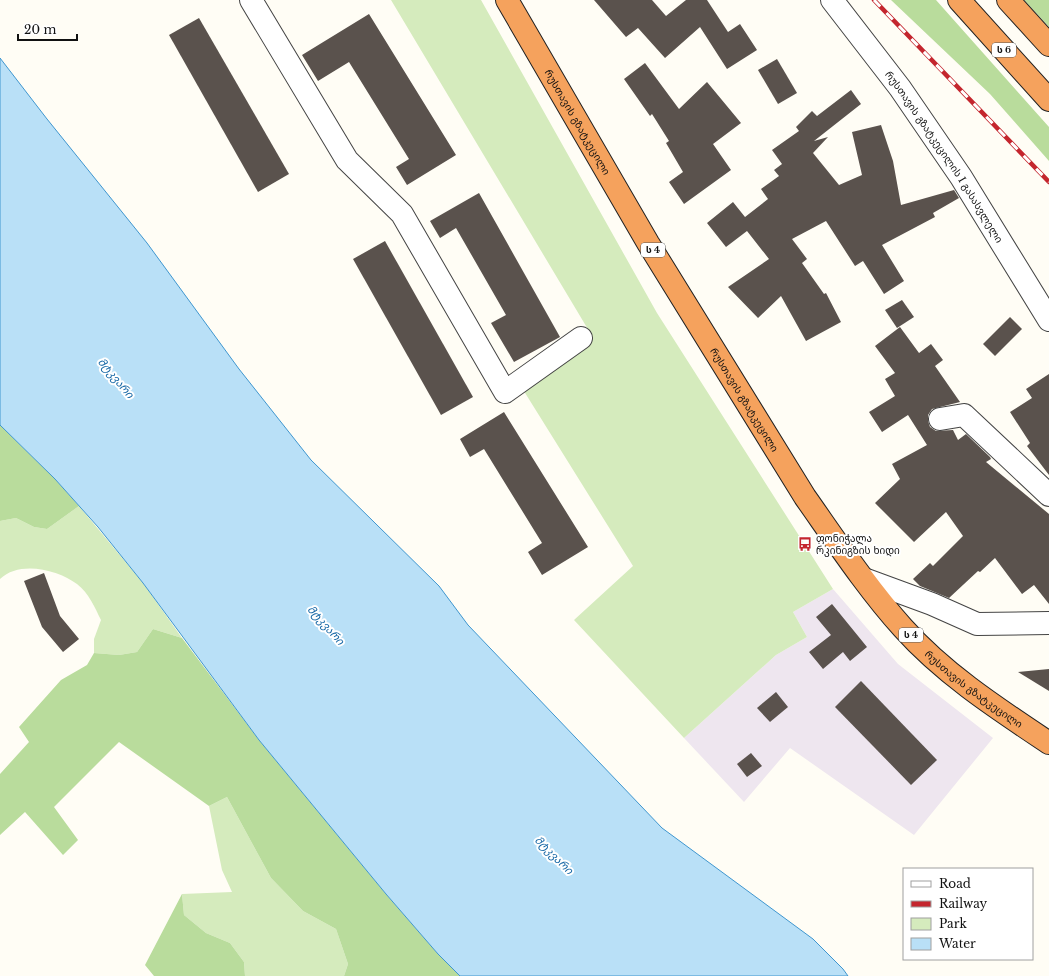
<svg xmlns="http://www.w3.org/2000/svg" width="1049" height="976" font-family="'Libre Baskerville','Noto Sans Georgian',serif">
  <rect width="100%" height="100%" fill="#fffdf5"/>
  <!-- industrial -->
  <path fill="#eee6ef" d="M833,589L898,664L993,738L914,835L790,748L744,802L684,738L776,655L807,637L793,612Z"/>
  <!-- green -->
  <g fill="#d5ebbd">
    <path d="M391,0H481L657,313L833,589L793,612L807,637L776,655L684,738L574,620L633,566L517,380L592,336Z"/>
    <path d="M79,506L143,583L182,638L153,629L137,652L119,655L94,653V639L101,620C95,608 89,593 77,584C58,570 20,560 0,579V521L16,518L34,527L47,529Z"/>
    <path d="M227,797L271,878L303,911L336,929L348,964L344,976H245L244,962L230,943L206,933L184,915L182,894L232,892L222,870L209,806Z"/>
  </g>
  <!-- forest -->
  <g fill="#b9dc9c">
    <path d="M891,0H936L1049,127V161L990,94Z"/>
    <path d="M1024,0H1049V27Z"/>
    <path d="M0,425L55,479L79,506L47,529L34,527L16,518L0,521Z"/>
    <path d="M153,629L182,638L259,740L386,894L438,954L460,976H344L348,964L336,929L303,911L271,878L227,797L209,806L119,742L54,807L78,840L63,855L25,812L0,835V774L29,742L19,727L61,680L87,665L94,653L119,655L137,652Z"/>
    <path d="M182,894L184,915L206,933L230,943L244,962L245,976H154L145,965Z"/>
  </g>
  <!-- water -->
  <path fill="#b9e0f7" stroke="#3f96cf" d="M0,58L47,119L147,243L239,369L311,460L439,586L468,625L662,828L813,939L843,969L848,976H460L438,954L386,894L259,740L143,583L98,527L55,479L0,425Z"/>
  <!-- building -->
  <g fill="#5a524d">
    <path d="M594,0H652L666,16L686,0H707L728,32L740,24L757,50L727,69L700,27L665,58L638,28L626,37Z"/>
    <path d="M369,14L456,155L407,185L396,167L409,159L349,62L318,81L302,55Z"/>
    <path d="M199,18L289,174L258,192L169,35Z"/>
    <path d="M777,59L797,93L778,104L758,70Z"/>
    <path d="M645,63L679,109L707,82L741,123L713,144L731,170L684,204L669,182L683,172L666,143L669,141L652,114L650,116L624,79Z"/>
    <path d="M851,90L861,104L814,141L828,137L813,153L839,185L862,175L852,132L881,125L893,161L901,205L954,190L959,198L933,213L935,217L882,245L904,281L884,294L863,261L855,266L826,221L792,239L807,259L802,263L824,294L826,293L841,322L806,341L781,296L758,318L728,287L769,259L747,231L726,247L707,223L733,202L745,217L768,199L761,189L779,176L774,170L782,164L772,150L799,131L796,127L812,111L817,116Z"/>
    <path d="M479,193L560,337L514,362L491,323L506,315L456,228L440,238L430,221Z"/>
    <path d="M385,241L473,397L441,415L353,259Z"/>
    <path d="M902,300L914,317L897,328L885,310Z"/>
    <path d="M1010,317L1022,329L995,356L983,344Z"/>
    <path d="M900,327L919,353L931,344L943,360L935,366L960,402L932,409L928,415V421L930,427L936,431L953,430L958,440L966,434L990,457L991,459L986,462L1049,514V604L1034,585L1022,594L995,558L980,572L978,571L949,598L920,586L913,579L930,563L933,566L963,536L946,512L914,542L875,503L900,479L892,464L927,445L908,415L882,432L869,412L895,396L885,379L895,373L875,346Z"/>
    <path d="M1049,374V475L1027,446L1030,443L1010,412L1032,398L1026,389Z"/>
    <path d="M504,412L588,547L542,575L528,552L542,543L484,449L470,457L460,439Z"/>
    <path d="M44,573L60,616L79,639L63,652L42,627L24,581Z"/>
    <path d="M832,604L867,647L850,661L843,652L823,669L809,652L831,635L816,617Z"/>
    <path d="M1049,669V691L1018,672Z"/>
    <path d="M861,681L937,760L911,785L835,707Z"/>
    <path d="M776,692L788,707L770,722L757,708Z"/>
    <path d="M751,753L762,766L747,777L737,764Z"/>
  </g>
  <g fill="none" stroke-linecap="round" stroke-linejoin="round">
    <defs>
      <g id="minor">
        <path d="M251,0L347,160L402,214L505,392L581,338"/>
        <path id="s1" d="M832,0L900,88L961,177L1049,320"/>
        <path d="M940,419L964,415L1049,495"/>
        <path d="M864,579L932,604L977,624L1049,623"/>
      </g>
      <g id="highway">
        <path id="s2" d="M507,0L648,243L805,497C836,541 867,588 903,628C944,674 998,709 1049,743"/>
        <path d="M959,0L1049,100"/>
        <path d="M1008,0L1049,45"/>
      </g>
    </defs>
    <!-- minor casing -->
    <use href="#minor" stroke="#444" stroke-width="24"/>
    <!-- highway casing -->
    <use href="#highway" stroke="#222" stroke-width="24"/>
    <!-- minor -->
    <use href="#minor" stroke="#fff" stroke-width="22"/>
    <!-- highway -->
    <use href="#highway" stroke="#f5a25d" stroke-width="22"/>
    <defs>
      <path id="rail" d="M874,0L1049,182"/>
    </defs>
    <!-- rail casing -->
    <use href="#rail" stroke="#c4262e" stroke-width="4.5"/>
    <!-- rail -->
    <use href="#rail" stroke="#fff" stroke-width="3" stroke-dasharray="9" stroke-linecap="butt"/>
  </g>
  <!-- icons -->
  <defs>
    <symbol id="bus-bare" viewBox="-9 -9 18 18"><path d="M-5-6H5V4H4V6H2V4H-2V6H-4V4H-5ZM-3.5-4V0h7V-4ZM-3.5 1.2v1.5H-2V1.2ZM2 1.2v1.5H3.5V1.2Z" fill="#c4262e" stroke="#fff" stroke-width="2.5" paint-order="stroke"/></symbol>
  </defs>
  <g fill-rule="evenodd">
    <use href="#bus-bare" x="795" y="534" width="20" height="20"/>
  </g>
  <g text-anchor="middle" stroke-width="4" stroke-linejoin="round" paint-order="stroke">
    <!-- shield labels -->
    <g fill="#fff" stroke="#585858" stroke-width="1">
      <rect x="992" y="43" width="24" height="14" rx="3"/>
      <rect x="641" y="243" width="24" height="14" rx="3"/>
      <rect x="899" y="628" width="24" height="14" rx="3"/>
    </g>
    <g font-size="9" font-weight="bold" fill="#111">
      <text x="1004" y="53">ს 6</text>
      <text x="653" y="253">ს 4</text>
      <text x="911" y="638">ს 4</text>
    </g>
    <!-- street labels -->
    <g font-size="10" fill="#111" stroke="#fff">
      <text dy="4" stroke="none"><textPath href="#s2" startOffset="141">რუსთავის გზატკეცილი</textPath></text>
      <text dy="4" stroke="none"><textPath href="#s1" startOffset="193">რუსთავის გზატკეცილის I გასასვლელი</textPath></text>
      <text dy="4" stroke="none"><textPath href="#s2" startOffset="465">რუსთავის გზატკეცილი</textPath></text>
      <text dy="4" stroke="none"><textPath href="#s2" startOffset="837">რუსთავის გზატკეცილი</textPath></text>
    </g>
    <!-- poi labels -->
    <g font-size="10" fill="#111" stroke="#fff" text-anchor="start">
      <text x="816" y="542">ფონიჭალა<tspan x="816" dy="12">რკინიგზის ხიდი</tspan></text>
    </g>
    <!-- water labels -->
    <g font-size="11" font-style="italic" fill="#1768a6" stroke="#fff">
      <text transform="translate(116 378) rotate(50)" y="4">მტკვარი</text>
      <text transform="translate(326 625) rotate(48)" y="4">მტკვარი</text>
      <text transform="translate(554 855) rotate(45)" y="4">მტკვარი</text>
    </g>
  </g>
  <!-- legend -->
  <rect x="903" y="868" width="130" height="92" fill="#ffffff" stroke="#a0a0a0"/>
  <rect x="911" y="881" width="20" height="6" fill="#ffffff" stroke="#a0a0a0"/>
  <text x="939" y="888" font-size="12" fill="#111111">Road</text>
  <rect x="911" y="901" width="20" height="6" fill="#c4262e" stroke="#a0a0a0"/>
  <text x="939" y="908" font-size="12" fill="#111111">Railway</text>
  <rect x="911" y="918" width="20" height="12" fill="#d5ebbd" stroke="#a0a0a0"/>
  <text x="939" y="928" font-size="12" fill="#111111">Park</text>
  <rect x="911" y="938" width="20" height="12" fill="#b9e0f7" stroke="#a0a0a0"/>
  <text x="939" y="948" font-size="12" fill="#111111">Water</text>
  <!-- scale -->
  <path d="M18 34v6h59v-6" fill="none" stroke="#111111" stroke-width="2"/>
  <text x="24" y="34" font-size="12" fill="#111111" stroke="#ffffff" stroke-width="3" paint-order="stroke">20 m</text>
</svg>
